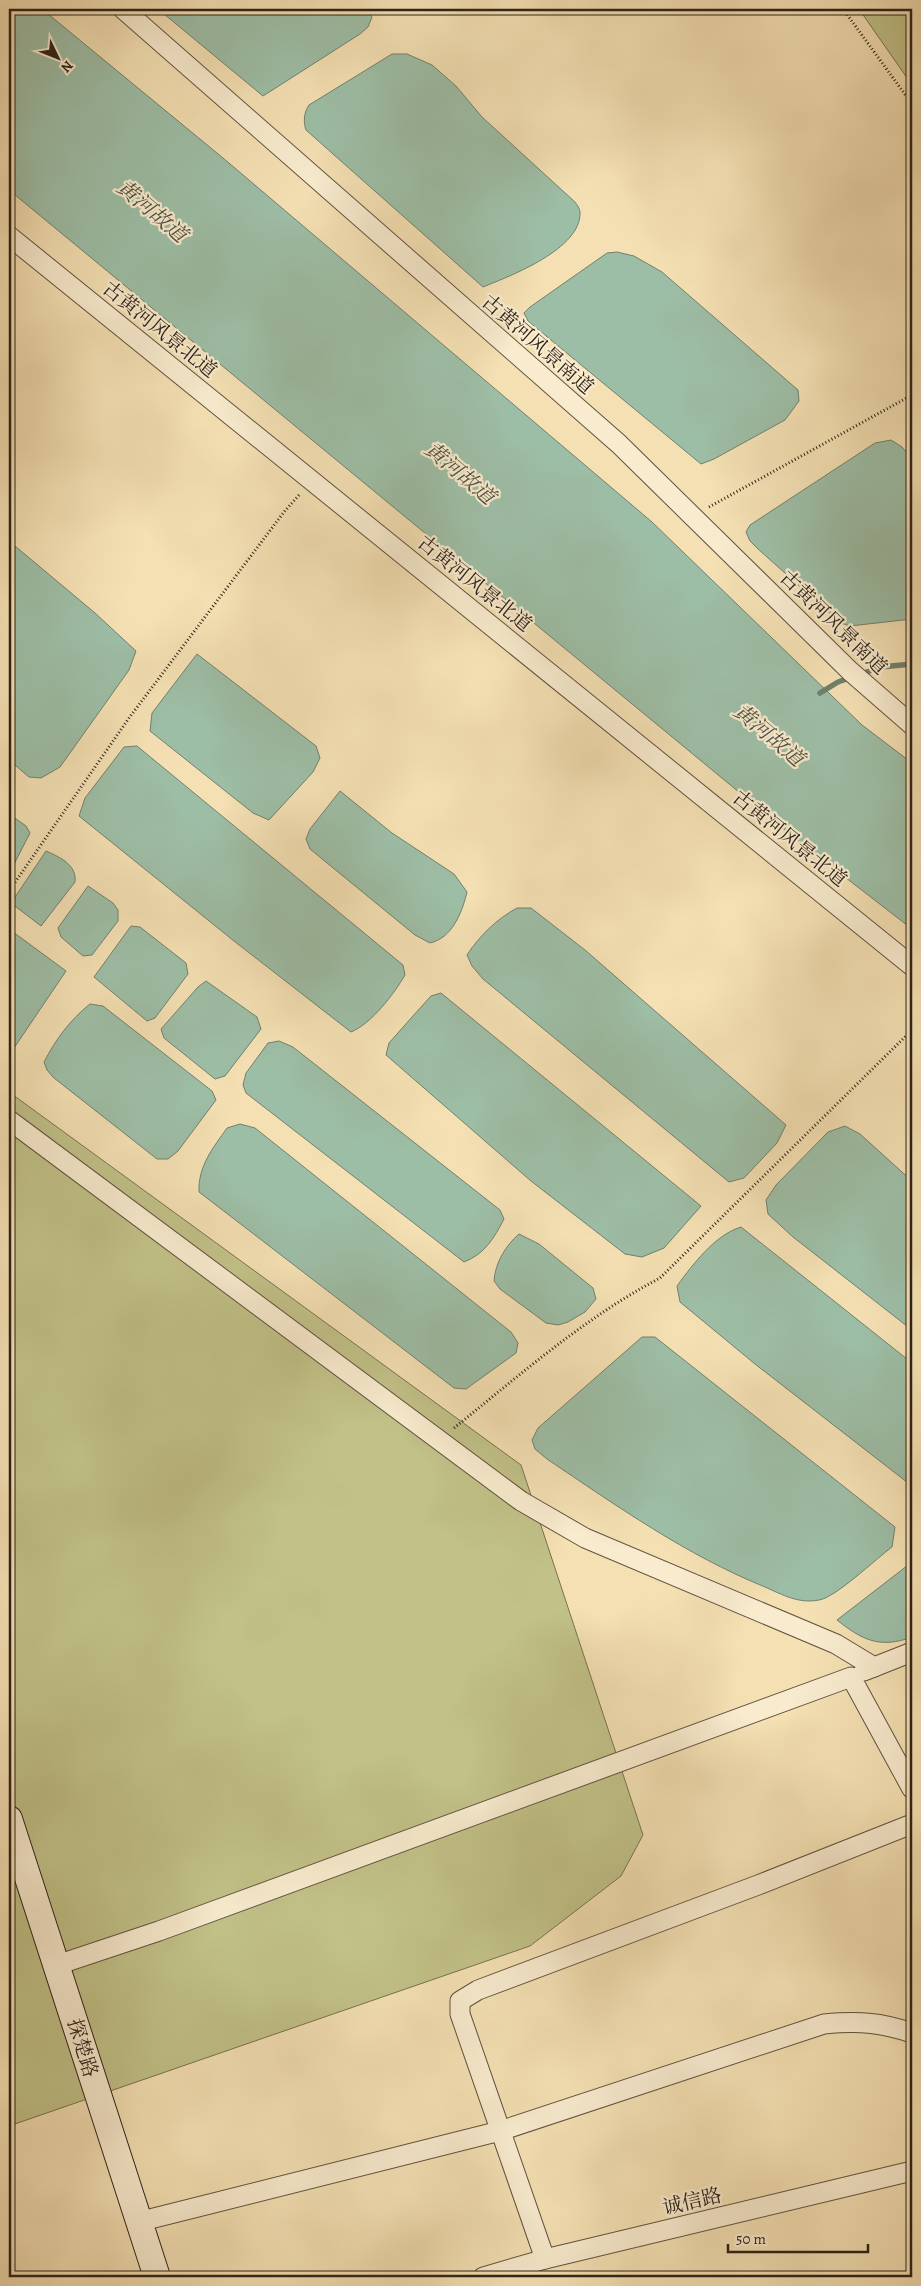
<svg xmlns="http://www.w3.org/2000/svg" width="921" height="2286" font-family="Alegreya,'Noto Serif SC',serif">
  <rect width="100%" height="100%" fill="#f4e0b3"/>
  <filter id="stains"><feTurbulence type="fractalNoise" baseFrequency=".004" numOctaves="4"/><feColorMatrix values="0 0 0 0 .2 0 0 0 0 .09 0 0 0 0 .02 0 0 0 .5 -.17"/></filter>
  <radialGradient id="worn" r=".72"><stop offset=".6" stop-color="#630" stop-opacity="0"/><stop offset="1" stop-color="#630" stop-opacity=".3"/></radialGradient>
  <!-- green -->
  <g fill="#c1c188" stroke="#787250">
    <path d="M859,9H912V85Z"/>
    <path d="M9,1092L521,1465L643,1835L621,1876L530,1946L9,2126Z"/>
  </g>
  <!-- water -->
  <g fill="#9dbea6" stroke="#71806e">
    <path d="M9,9H42L223,158L652,522L862,725L912,763V929L797,840L9,190Z"/>
    <path d="M158,9H366L372,17L368,27L360,34L263,96Z"/>
    <path d="M392,54H407L432,65L456,86L482,117L575,202C577,205 580,209 580,212C582,249 510,276 483,287L306,130C303,121 304,113 309,105Z"/>
    <path d="M617,252L634,256L662,272L798,390L799,401L785,420L714,459L701,464L528,321L524,313L530,307L607,253Z"/>
    <path d="M891,440L902,447L912,459V619L850,626L841,623L758,549L750,541L746,532L750,525L875,443Z"/>
    <path d="M9,541L95,613L136,651L129,670L60,767L41,778L29,777L9,760Z"/>
    <path d="M197,654L316,746L320,758L313,772L269,820L253,813L150,731L152,713Z"/>
    <path d="M137,746L403,965L405,975C394,994 371,1024 351,1032L234,941L79,816L85,798L124,747Z"/>
    <path d="M340,791L392,833L454,874L467,892C462,913 452,938 430,943L415,935L310,849L306,839L310,829Z"/>
    <path d="M9,814L26,826L30,833L9,874Z"/>
    <path d="M46,851C60,857 77,865 75,882L41,926L11,903Z"/>
    <path d="M88,886L113,903L118,910V921L92,955L83,956L61,937L58,928Z"/>
    <path d="M517,908H531L585,950L786,1125L777,1143L744,1178L729,1182L483,979L472,966L467,955C480,935 497,919 517,908Z"/>
    <path d="M131,926L140,927L186,963L188,974L155,1018L147,1021L94,977Z"/>
    <path d="M9,929L66,971L14,1048L9,1044Z"/>
    <path d="M206,981L257,1017L261,1029L225,1076L215,1079L164,1038L161,1029L198,987Z"/>
    <path d="M441,993L701,1206L664,1248L642,1257L625,1254L531,1181L386,1055L389,1043L412,1017L431,996Z"/>
    <path d="M90,1004L103,1006L212,1091L216,1100L178,1151L168,1159H157L54,1078L47,1070L44,1062C56,1039 70,1020 90,1004Z"/>
    <path d="M279,1041L293,1047L500,1210L504,1219C494,1238 485,1254 464,1262L246,1093L243,1085L246,1073L268,1043Z"/>
    <path d="M240,1124L255,1128L511,1332L518,1343L516,1353L466,1389L454,1388L199,1192C198,1166 213,1148 227,1128Z"/>
    <path d="M845,1126L860,1134L912,1181V1330L793,1237L768,1214L766,1200L776,1185L828,1132Z"/>
    <path d="M741,1227L912,1363V1486L755,1364L680,1302L677,1286C693,1264 715,1235 741,1227Z"/>
    <path d="M519,1234L539,1244L593,1288L596,1299L585,1312L568,1322L558,1325L546,1323L500,1289L494,1281C495,1263 506,1245 519,1234Z"/>
    <path d="M642,1337H655L895,1527L892,1547C877,1558 835,1598 819,1600C799,1604 783,1595 765,1587C686,1555 617,1506 547,1459L535,1449L532,1440L538,1428Z"/>
    <path d="M912,1562V1637C880,1649 862,1640 837,1620Z"/>
  </g>
  <g fill="none" stroke-linecap="round" stroke-linejoin="round">
    <!-- stream -->
    <g stroke="#71806e" stroke-width="5.5">
      <path d="M861,674L881,667L912,664"/>
      <path d="M820,693L838,682L852,677"/>
    </g>
    <defs>
      <g id="street">
        <path d="M123,9L619,444L850,671L912,725"/>
        <path d="M9,236L912,966"/>
        <path d="M9,1120L521,1501L585,1538L836,1644L874,1667"/>
        <path d="M864,1671L912,1652"/>
        <path d="M57,1965L159,1931L851,1677L912,1789"/>
        <path d="M138,2222L500,2131L824,2024C858,2021 880,2022 912,2033"/>
        <path d="M545,2259L460,2014V2001L478,1990L758,1885L912,1824"/>
        <path d="M483,2277L545,2259L912,2171"/>
      </g>
      <path id="secondary" d="M9,1819L157,2277"/>
    </defs>
    <!-- street casing -->
    <use href="#street" stroke="#605240" stroke-width="21"/>
    <!-- secondary casing -->
    <use href="#secondary" stroke="#2f2219" stroke-width="28"/>
    <!-- path -->
    <g stroke="#2f2219" stroke-width="3" stroke-dasharray="1 2.5" stroke-linecap="butt">
      <path d="M843,9L912,104"/>
      <path d="M709,507L912,395"/>
      <path d="M9,891L129,718L284,512L300,494"/>
      <path d="M454,1428C520,1375 584,1318 660,1278L912,1030"/>
    </g>
    <!-- street -->
    <use href="#street" stroke="#f8ebce" stroke-width="19"/>
    <!-- secondary -->
    <use href="#secondary" stroke="#f8ebce" stroke-width="26"/>
  </g>
  <g text-anchor="middle" stroke-width="4.5" stroke-linejoin="round" paint-order="stroke">
    <!-- street labels -->
    <g font-size="20" fill="#2f2219" stroke="#f8ebce">
      <text transform="translate(160 329) rotate(39)" y="7">古黄河风景北道</text>
      <text transform="translate(538 344) rotate(41)" y="7">古黄河风景南道</text>
      <text transform="translate(475 583) rotate(39)" y="7">古黄河风景北道</text>
      <text transform="translate(834 622) rotate(44)" y="7">古黄河风景南道</text>
      <text transform="translate(790 838) rotate(39)" y="7">古黄河风景北道</text>
      <text transform="translate(83 2048) rotate(73)" y="7">探楚路</text>
      <text transform="translate(692 2201) rotate(-13)" y="7">诚信路</text>
    </g>
    <!-- water labels -->
    <g font-size="21" font-style="italic" fill="#505143" stroke="#f8ebce">
      <text transform="translate(152 211) rotate(40)" y="7">黄河故道</text>
      <text transform="translate(460 473) rotate(40)" y="7">黄河故道</text>
      <text transform="translate(769 735) rotate(40)" y="7">黄河故道</text>
    </g>
  </g>
  <!-- margin -->
  <rect width="921" height="2286" fill="none" stroke="#f4e0b3" stroke-width="30"/>
  <rect x="10" y="10" width="901" height="2266" fill="none" stroke="#2f2219" stroke-width="2.5"/>
  <rect x="15" y="15" width="891" height="2256" fill="none" stroke="#2f2219"/>
  <!-- north arrow -->
  <g transform="translate(58 58) rotate(133)" stroke="#f8ebce" stroke-width="4" paint-order="stroke">
  <path d="M0-4L9 19L0 12L-9 19Z" fill="#2f2219"/>
  <text y="-8" font-size="14" font-weight="bold" text-anchor="middle" fill="#2f2219">N</text>
  </g>
  <!-- scale -->
  <path d="M728 2244v8h140v-8" fill="none" stroke="#2f2219" stroke-width="2.5"/>
  <text x="736" y="2244" font-size="15" fill="#2f2219" stroke="#f8ebce" stroke-width="4" paint-order="stroke">50 m</text>
  <rect width="100%" height="100%" filter="url(#stains)"/>
  <rect width="100%" height="100%" fill="url(#worn)"/>
</svg>
